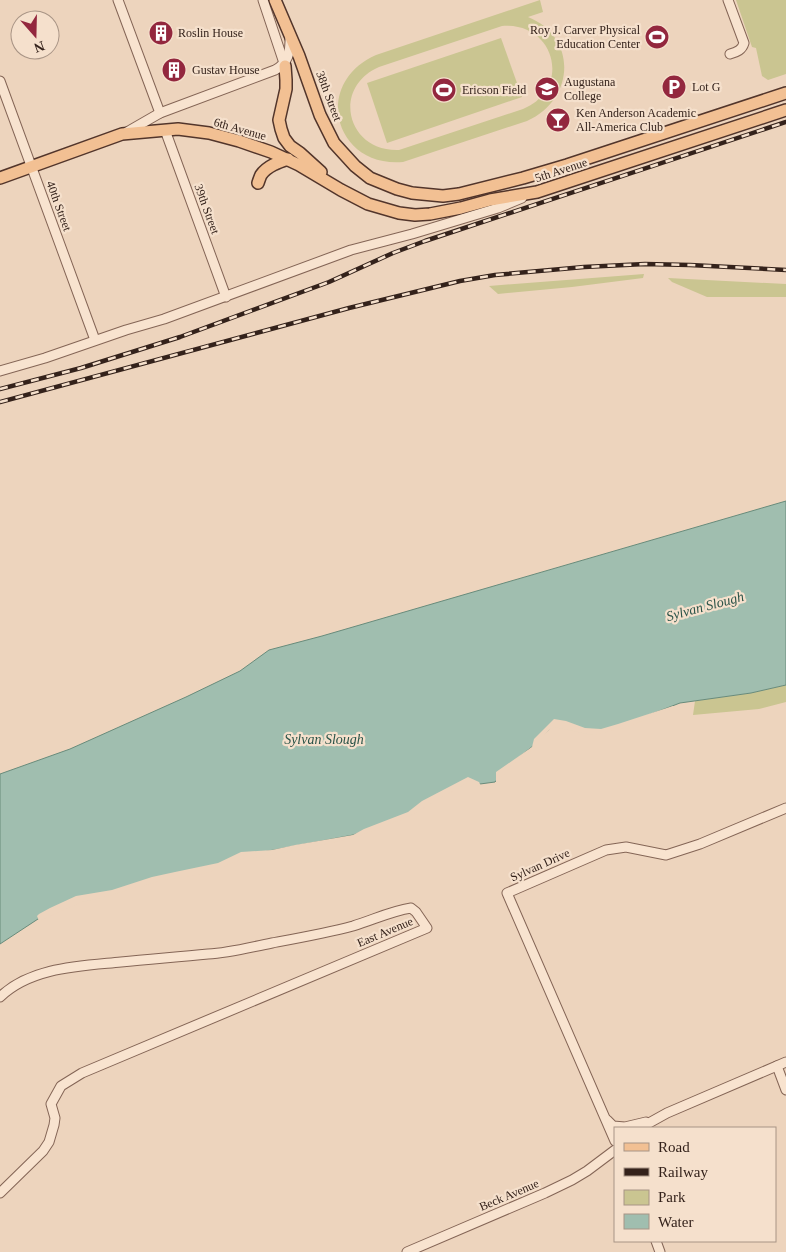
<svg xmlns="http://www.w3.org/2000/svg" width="786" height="1252" font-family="Georgia,serif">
  <rect width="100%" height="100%" fill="#edd4bd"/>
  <!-- green -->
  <g fill="#cac591" fill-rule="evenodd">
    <path d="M540,0L543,12L528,17C578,37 575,100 527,121L403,162C334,168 312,83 376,55ZM502,26C556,22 572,89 523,109L399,150C347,152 331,88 379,67Z"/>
    <path d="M736,0H786V74L768,80L762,76L756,48L752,47Z"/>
    <path d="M501,38L522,97L387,143L367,83Z"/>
    <path d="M644,274L643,278L572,287L498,294L489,286Z"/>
    <path d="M668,278L786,284V297H707L672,282Z"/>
    <path d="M786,685V702L759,709L693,715L695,701L751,693Z"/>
  </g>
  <!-- water -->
  <path fill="#a0beaf" stroke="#688b7b" d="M786,501V685L751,693L680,703L620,726L591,733L554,724L533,746L509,765L495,782L480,784L467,780L405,816L353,835L242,856L203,872L163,878L81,900L38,919L0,944V774L70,749L186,697L240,671L269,650L322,636Z"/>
  <!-- pier -->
  <g fill="#edd4bd">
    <path d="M673,706L675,708L621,729L592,735L554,727L549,730L534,748L510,767L496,784V772L532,747L534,739L554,719L566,721L585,728L601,729L618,724Z"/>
    <path d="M468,777L479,782L481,786L467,783L406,818L354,838L272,855L243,859L204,874L163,880L101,898L82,902L39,921L37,916L39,914L50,908L76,896L112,890L152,877L175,872L218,863L241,852L272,850L295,845L353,835L364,829L408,812L422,801Z"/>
  </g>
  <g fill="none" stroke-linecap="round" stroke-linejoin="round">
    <defs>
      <g id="minor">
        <path d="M118,0L160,113"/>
        <path d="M263,0L285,66"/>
        <path d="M728,0L744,43C742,50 737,52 730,54"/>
        <path d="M0,81L95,340"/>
        <path d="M165,130L226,297"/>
        <path d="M127,132L160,113L275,70C289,62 290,53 290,38"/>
        <path d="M0,371L45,358L126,330L164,319L351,250L412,234L498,208L522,198"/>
        <path d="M0,997C31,967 81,966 121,962C150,959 179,957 208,954C230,953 251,947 272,943C299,938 327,933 353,926C373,920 391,911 411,908L416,912L427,928L82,1073L61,1086L51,1104L55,1118L54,1125L49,1142L43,1151L0,1193"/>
        <path d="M777,1066L786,1090"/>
        <path d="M607,1120L613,1126L625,1127L646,1122"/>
        <path d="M640,1128L667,1113L786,1062"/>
        <path d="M615,1141L507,893L606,850L626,847L666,855L700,844L786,808"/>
        <path d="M656,1241L660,1252"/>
        <path d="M407,1252L545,1193L572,1180L587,1171L615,1150"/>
      </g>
      <g id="major">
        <path d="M275,0L299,56L320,115L334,143L355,166L370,178L397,189L412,193L443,196L459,194L523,178L567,165L786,93"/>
        <path d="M285,66L286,80V89L279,120L281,129L284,138L290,146L300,153L321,172"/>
        <path d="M0,178L122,134L178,129L209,133L239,141L271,152L299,165L341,190L368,204L399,213L415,215L430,214L461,208L490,200L537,192L786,110"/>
        <path d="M258,183C259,180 260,177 261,175C267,166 279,162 288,159"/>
      </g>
    </defs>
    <!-- minor casing -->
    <use href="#minor" stroke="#846556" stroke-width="11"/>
    <!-- major casing -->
    <use href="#major" stroke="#52352b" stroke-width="14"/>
    <!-- minor -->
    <use href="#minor" stroke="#f8e3cf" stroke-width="9"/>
    <!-- major -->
    <use href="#major" stroke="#f2c093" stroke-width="11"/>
    <defs>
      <g id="rail">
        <path d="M0,389L81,368L180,337L329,282L393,253L425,241L786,122"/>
        <path d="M0,402L349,308L460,281L495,275L584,267L645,264L690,265L786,270"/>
      </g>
    </defs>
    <!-- rail casing -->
    <use href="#rail" stroke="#34221b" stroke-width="4.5"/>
    <!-- rail -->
    <use href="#rail" stroke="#f5e0cc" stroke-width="2.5" stroke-dasharray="8" stroke-linecap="butt"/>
  </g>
  <!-- icons -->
  <defs>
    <symbol id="building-disc" viewBox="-11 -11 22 22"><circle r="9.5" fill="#93273e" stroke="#f5e0cc"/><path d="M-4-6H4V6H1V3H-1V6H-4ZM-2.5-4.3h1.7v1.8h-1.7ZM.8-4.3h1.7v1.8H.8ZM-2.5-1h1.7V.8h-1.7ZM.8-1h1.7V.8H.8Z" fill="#fff"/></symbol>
    <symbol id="stadium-disc" viewBox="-11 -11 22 22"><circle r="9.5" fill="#93273e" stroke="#f5e0cc"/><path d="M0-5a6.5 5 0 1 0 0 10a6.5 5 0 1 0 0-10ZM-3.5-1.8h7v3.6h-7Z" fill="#fff"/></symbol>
    <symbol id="parking-disc" viewBox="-11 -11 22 22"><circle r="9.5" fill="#93273e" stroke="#f5e0cc"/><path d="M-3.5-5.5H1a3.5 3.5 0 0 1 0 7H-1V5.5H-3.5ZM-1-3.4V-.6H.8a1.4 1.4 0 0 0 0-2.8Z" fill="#fff"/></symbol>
    <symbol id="university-disc" viewBox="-11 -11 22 22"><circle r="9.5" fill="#93273e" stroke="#f5e0cc"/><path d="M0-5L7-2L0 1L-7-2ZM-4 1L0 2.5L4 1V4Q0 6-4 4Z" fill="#fff"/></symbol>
    <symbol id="bar-disc" viewBox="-11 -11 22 22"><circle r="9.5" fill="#93273e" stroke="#f5e0cc"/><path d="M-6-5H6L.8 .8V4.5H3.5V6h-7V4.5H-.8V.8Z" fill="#fff"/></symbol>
  </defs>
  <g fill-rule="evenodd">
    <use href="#building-disc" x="147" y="19" width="28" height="28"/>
    <use href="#stadium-disc" x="643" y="23" width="28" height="28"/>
    <use href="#building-disc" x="160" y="56" width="28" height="28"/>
    <use href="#parking-disc" x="660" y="73" width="28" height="28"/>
    <use href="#university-disc" x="533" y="75" width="28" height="28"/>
    <use href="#stadium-disc" x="430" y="76" width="28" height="28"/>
    <use href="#bar-disc" x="544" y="106" width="28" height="28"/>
  </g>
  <g text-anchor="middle" stroke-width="4.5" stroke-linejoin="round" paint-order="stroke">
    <!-- poi labels -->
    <g font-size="12" fill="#34221b" stroke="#f5e0cc" text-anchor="start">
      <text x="640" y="34" text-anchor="end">Roy J. Carver Physical<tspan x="640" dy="14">Education Center</tspan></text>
      <text x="178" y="37">Roslin House</text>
      <text x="192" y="74">Gustav House</text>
      <text x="564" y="86">Augustana<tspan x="564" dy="14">College</tspan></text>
      <text x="692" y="91">Lot G</text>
      <text x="462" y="94">Ericson Field</text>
      <text x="576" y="117">Ken Anderson Academic<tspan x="576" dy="14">All-America Club</tspan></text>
    </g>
    <!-- street labels -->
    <g font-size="12" fill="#34221b" stroke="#f5e0cc">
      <text transform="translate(329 96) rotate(69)" y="4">38th Street</text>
      <text transform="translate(240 129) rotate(16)" y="4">6th Avenue</text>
      <text transform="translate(561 170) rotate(-18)" y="4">5th Avenue</text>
      <text transform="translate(59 206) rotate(70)" y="4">40th Street</text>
      <text transform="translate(207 209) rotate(70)" y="4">39th Street</text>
      <text transform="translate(540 865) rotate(-24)" y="4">Sylvan Drive</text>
      <text transform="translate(385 932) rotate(-23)" y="4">East Avenue</text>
      <text transform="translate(509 1195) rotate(-23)" y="4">Beck Avenue</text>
    </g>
    <!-- water labels -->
    <g font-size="14" font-style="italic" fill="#2a5348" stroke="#f5e0cc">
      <text transform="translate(705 606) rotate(-15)" y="5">Sylvan Slough</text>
      <text x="324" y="744">Sylvan Slough</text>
    </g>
  </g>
  <!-- legend -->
  <rect x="614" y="1127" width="162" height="115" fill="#f5e0cc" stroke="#a89485"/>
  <rect x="624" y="1143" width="25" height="8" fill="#f2c093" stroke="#a89485"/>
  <text x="658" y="1152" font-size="15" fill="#34221b">Road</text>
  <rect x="624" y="1168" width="25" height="8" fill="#34221b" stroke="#a89485"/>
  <text x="658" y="1177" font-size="15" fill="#34221b">Railway</text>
  <rect x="624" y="1190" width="25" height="15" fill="#cac591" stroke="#a89485"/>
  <text x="658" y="1202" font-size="15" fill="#34221b">Park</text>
  <rect x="624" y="1214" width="25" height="15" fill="#a0beaf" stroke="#a89485"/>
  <text x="658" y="1227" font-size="15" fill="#34221b">Water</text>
  <!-- north arrow -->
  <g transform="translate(35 35) rotate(160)"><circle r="24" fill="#f5e0cc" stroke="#a89485"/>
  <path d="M0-4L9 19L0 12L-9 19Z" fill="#93273e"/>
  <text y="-8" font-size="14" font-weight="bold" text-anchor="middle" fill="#34221b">N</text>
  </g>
</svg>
